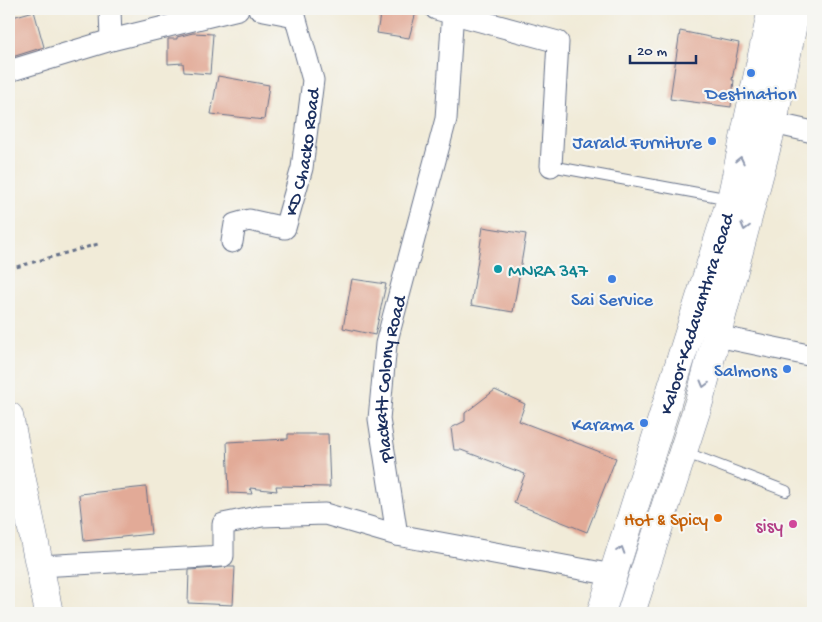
<svg xmlns="http://www.w3.org/2000/svg" width="822" height="622" font-family="'Gochi Hand',sans-serif">
  <rect width="100%" height="100%" fill="#f6f6f2"/>
  <filter id="ink" filterUnits="userSpaceOnUse"><feTurbulence type="fractalNoise" baseFrequency=".02" numOctaves="2"/><feDisplacementMap in="SourceGraphic" scale="10" xChannelSelector="R" yChannelSelector="G"/><feConvolveMatrix kernelMatrix="1 2 1 2 8 2 1 2 1" color-interpolation-filters="sRGB"/></filter>
  <filter id="wash" filterUnits="userSpaceOnUse"><feTurbulence type="fractalNoise" baseFrequency=".0096" numOctaves="4" result="noise"/><feDisplacementMap in="SourceGraphic" scale="20" xChannelSelector="R" yChannelSelector="G"/><feGaussianBlur stdDeviation="1.12" result="paint"/><feColorMatrix in="noise" values="0 0 0 0 0 0 0 0 0 0 0 0 0 0 0 0 0 1.4 0 .05"/><feComposite in="paint" operator="in"/></filter>
  <g filter="url(#wash)">
    <rect width="100%" height="100%" fill="#f1ebd8"/>
    <g id="blocks">
      <!-- building -->
      <g fill="#e2aa97">
        <path d="M381,9H408L416,12L409,38L377,33Z"/>
        <path d="M34,11L44,47L9,58V18Z"/>
        <path d="M680,31L739,43L732,80H734L731,107L670,99Z"/>
        <path d="M193,33L213,34L210,74L184,72L183,63L168,64V39H177V37Z"/>
        <path d="M218,76L269,85L264,120L211,114Z"/>
        <path d="M483,227L526,234L513,312L471,305Z"/>
        <path d="M352,279L386,284L375,335L343,328Z"/>
        <path d="M495,390L525,404L519,421L616,458L587,532L514,503L525,474L461,450H454L451,428L465,421V413Z"/>
        <path d="M288,434H328L330,487L276,486L277,491L250,488L252,494L229,493L227,442L288,439Z"/>
        <path d="M146,487L151,534L84,541L79,494Z"/>
        <path d="M230,567H235L233,605L188,603L189,570Z"/>
      </g>
    </g>
  </g>
  <g filter="url(#ink)">
    <use href="#blocks" fill-opacity="0" stroke="#667189" stroke-width="1"/>
    <g fill="none" stroke-linecap="round" stroke-linejoin="round">
      <defs>
        <g id="lane">
          <path d="M551,166L730,199"/>
          <path d="M684,452L786,491"/>
        </g>
        <g id="street">
          <path d="M110,9L111,40"/>
          <path d="M436,9L558,42L551,166"/>
          <path d="M9,71L111,40L238,9"/>
          <path d="M773,123L813,132"/>
          <path id="s1" d="M232,242L235,224L249,220L285,228L302,168L313,80L295,16L259,9"/>
          <path d="M717,336L813,356"/>
          <path id="s2" d="M397,535L379,419L386,344L446,119L453,9"/>
          <path d="M40,566L223,556V524L262,516L325,514L397,535L613,575"/>
        </g>
        <g id="secondary">
          <path d="M9,416L49,613"/>
          <path id="s3" d="M601,613L731,199L772,9"/>
          <path d="M631,613L699,402L773,123L796,9"/>
        </g>
      </defs>
      <!-- lane casing -->
      <use href="#lane" stroke="#667189" stroke-width="12"/>
      <!-- street casing -->
      <use href="#street" stroke="#667189" stroke-width="23"/>
      <!-- secondary casing -->
      <use href="#secondary" stroke="#667189" stroke-width="29"/>
      <!-- path -->
      <path stroke="#667189" stroke-width="3" stroke-dasharray="4 4" stroke-linecap="butt" d="M9,269L98,244"/>
      <!-- lane -->
      <use href="#lane" stroke="#fff" stroke-width="10"/>
      <!-- street -->
      <use href="#street" stroke="#fff" stroke-width="21"/>
      <!-- secondary -->
      <use href="#secondary" stroke="#fff" stroke-width="28"/>
    </g>
    <!-- one-way arrows -->
    <defs><path id="oneway-chevron" d="M-2-3.5L2.5 0L-2 3.5" fill="none" stroke-width="1.6" stroke-linecap="round" stroke-linejoin="round" transform="scale(1.25)"/></defs>
    <g stroke="#8d97ae">
      <use href="#oneway-chevron" transform="translate(740 160) rotate(-77)"/>
      <use href="#oneway-chevron" transform="translate(745 227) rotate(105)"/>
      <use href="#oneway-chevron" transform="translate(704 384) rotate(105)"/>
      <use href="#oneway-chevron" transform="translate(621 550) rotate(-72)"/>
    </g>
  </g>
  <!-- markers -->
  <g fill="#3f7fe0" stroke="#f6f6f2" stroke-width="2">
    <circle cx="751" cy="73" r="5"/>
    <circle cx="712" cy="141" r="5"/>
    <circle cx="612" cy="279" r="5"/>
    <circle cx="787" cy="369" r="5"/>
    <circle cx="644" cy="423" r="5"/>
  </g>
  <circle fill="#0f9aa8" stroke="#f6f6f2" stroke-width="2" cx="498" cy="269" r="5"/>
  <circle fill="#e8710a" stroke="#f6f6f2" stroke-width="2" cx="718" cy="518" r="5"/>
  <circle fill="#d1479c" stroke="#f6f6f2" stroke-width="2" cx="793" cy="524" r="5"/>
  <g text-anchor="middle" stroke-width="4.5" stroke-linejoin="round" paint-order="stroke">
    <!-- shop labels -->
    <g font-size="19" fill="#366cbe" stroke="#f6f6f2" text-anchor="end">
      <text x="751" y="99" text-anchor="middle">Destination</text>
      <text x="702" y="148">Jarald Furniture</text>
      <text x="612" y="305" text-anchor="middle">Sai Service</text>
      <text x="777" y="376">Salmons</text>
      <text x="634" y="430">Karama</text>
    </g>
    <!-- street labels -->
    <g font-size="19" fill="#1b2f5e" stroke="#f6f6f2">
      <text dy="7" stroke="none"><textPath href="#s1" startOffset="148">KD Chacko Road</textPath></text>
      <text dy="7" stroke="none"><textPath href="#s3" startOffset="314">Kaloor-Kadavanthra Road</textPath></text>
      <text dy="7" stroke="none"><textPath href="#s2" startOffset="158">Plackatt Colony Road</textPath></text>
    </g>
    <!-- culture labels -->
    <g font-size="19" fill="#0d838f" stroke="#f6f6f2" text-anchor="start">
      <text x="508" y="276">MNRA 347</text>
    </g>
    <!-- food labels -->
    <g font-size="19" fill="#c56008" stroke="#f6f6f2" text-anchor="end">
      <text x="708" y="525">Hot &amp; Spicy</text>
    </g>
    <!-- hotel labels -->
    <g font-size="19" fill="#b23c85" stroke="#f6f6f2" text-anchor="end">
      <text x="783" y="531">sisy</text>
    </g>
  </g>
  <!-- margin -->
  <rect width="822" height="622" fill="none" stroke="#f6f6f2" stroke-width="30"/>
  <!-- scale -->
  <path d="M630 55v8h66v-8" fill="none" stroke="#1b2f5e" stroke-width="2.5"/>
  <text x="637" y="55" font-size="15" fill="#1b2f5e" stroke="#f6f6f2" stroke-width="4" paint-order="stroke">20 m</text>
</svg>
